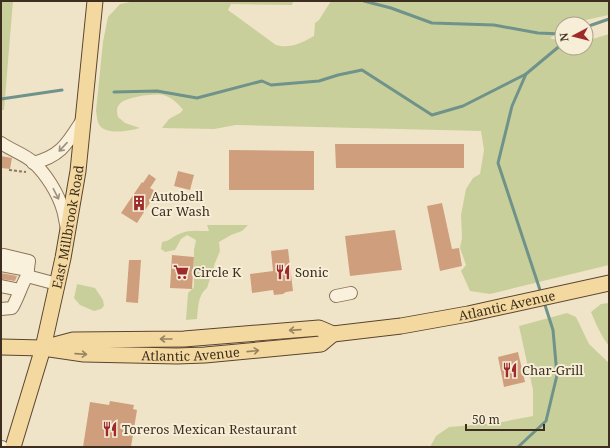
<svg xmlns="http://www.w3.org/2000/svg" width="610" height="448" font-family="'Noto Serif',serif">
  <rect width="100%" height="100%" fill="#f0e4c8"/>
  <!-- green -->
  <g fill="#c9cf9b">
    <path d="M1,1H13L4,110H1Z"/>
    <path d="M135,1H292L293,2L292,5L231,4L228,10L276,45C290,49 301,43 314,36L315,23L319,20L331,1H609V15L581,21L575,24H562V31L550,38L562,42V48H586V41L609,34V265L490,294L470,291L461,271L466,265L460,248L462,238L461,215L466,189L473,178L480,174L484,150L481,131L236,125L214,129L162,128L169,119L180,113L183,110C179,104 171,97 163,95C155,93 123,97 119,105C116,108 117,113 118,117L125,123L140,128C130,131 107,135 100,126C97,122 97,116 96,111L103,42L108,17L120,4Z"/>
    <path d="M207,225H248L242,231L231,235L219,242L220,251L215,263L207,288C198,294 198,309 197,319L186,320L188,293L194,287V250L196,240L187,235L181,239L175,250L165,252L161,249L162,242C169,241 171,238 177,235C187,229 198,231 209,231Z"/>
    <path d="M77,284L95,288L103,300L104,306L101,309L94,311L80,305L74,298Z"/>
    <path d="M609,303V346C601,336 596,324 591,312L601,304Z"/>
    <path d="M567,313L576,317L589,344L609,363V447H430L436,436L449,427L497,423L533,416V390L519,326Z"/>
  </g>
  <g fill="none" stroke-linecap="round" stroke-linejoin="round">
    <!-- stream -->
    <g stroke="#6f938a" stroke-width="3">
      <path d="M364,1L391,8L432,23L494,25L538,33L562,34"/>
      <path d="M586,27L609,19"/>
      <path d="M526,74L512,106L498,163L541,293"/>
      <path d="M114,92L157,91L197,98L262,81L271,85L319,81L338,75L362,70L432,115L463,106L526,74L562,44"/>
      <path d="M1,99L62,90"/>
      <path d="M518,447L546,421L557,375L553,330L544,302"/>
    </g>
  </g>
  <!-- building -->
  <g fill="#cf9f7d">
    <path d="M335,144H464V168H336Z"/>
    <path d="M229,150L314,151V190H229Z"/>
    <path d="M1,156L12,158L10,169L1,168Z"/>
    <path d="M178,171L194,175L190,190L174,186Z"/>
    <path d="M149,174L156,179L150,188L157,192L137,223L121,213L142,182L143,183Z"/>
    <path d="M442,203L452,249L459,248L462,266L440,271L427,206Z"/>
    <path d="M395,230L402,270L350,276L345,236Z"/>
    <path d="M288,249L293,291L286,292L283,294L274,295L273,290L252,293L250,274L273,271L271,251Z"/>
    <path d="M172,255L194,257L192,289L170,288Z"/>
    <path d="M129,260H141L138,303L126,302Z"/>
    <path d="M1,273L17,276L15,281L1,279Z"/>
    <path d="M518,352L525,382L504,387L498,357Z"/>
    <path d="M110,401L134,405L133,409L137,410L131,447H83L90,402L109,405Z"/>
  </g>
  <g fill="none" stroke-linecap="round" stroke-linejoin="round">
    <defs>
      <g id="minor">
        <path d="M1,143C11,150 24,154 33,162C46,174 58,193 63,210C65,216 65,222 67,228"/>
        <path d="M33,163C62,156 68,142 83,119"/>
        <path d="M1,256L4,255L29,261L27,276"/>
        <path d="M1,265L28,270"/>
        <path d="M1,286L20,290"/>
        <path d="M336,296L351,293"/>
        <path d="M1,309L12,308C18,298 21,286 27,276L57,284"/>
        <path d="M1,447H2"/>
      </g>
      <g id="major">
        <path id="s1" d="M1,347L43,348L84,354L177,356L205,355L321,344L333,334"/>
        <path id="s2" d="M43,348L73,340L184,339L319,328L333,334L401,326L468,314L609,283"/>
        <path id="s3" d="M13,447L43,348L63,258L78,171L95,1"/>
      </g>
    </defs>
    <!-- minor casing -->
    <use href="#minor" stroke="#8d765c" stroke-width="14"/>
    <!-- major casing -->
    <use href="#major" stroke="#5b4430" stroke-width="17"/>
    <!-- path -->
    <path stroke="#8d765c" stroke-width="2" stroke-dasharray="3 2" stroke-linecap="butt" d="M9,170L26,172"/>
    <!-- minor -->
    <use href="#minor" stroke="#faf1dc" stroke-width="12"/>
    <!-- major -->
    <use href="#major" stroke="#f3d9a0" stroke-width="15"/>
  </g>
  <!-- one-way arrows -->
  <defs><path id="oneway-shaft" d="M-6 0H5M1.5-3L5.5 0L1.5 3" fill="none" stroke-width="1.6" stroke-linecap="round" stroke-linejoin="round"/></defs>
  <g stroke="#9c907e">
    <use href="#oneway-shaft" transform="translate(63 147) rotate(133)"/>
    <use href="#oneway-shaft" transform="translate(56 194) rotate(63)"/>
  </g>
  <g stroke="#988460">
    <use href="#oneway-shaft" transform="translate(295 330) rotate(176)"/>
    <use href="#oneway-shaft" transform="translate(166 339) rotate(180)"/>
    <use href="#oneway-shaft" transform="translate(253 351) rotate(-6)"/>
    <use href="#oneway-shaft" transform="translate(81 354) rotate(4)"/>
  </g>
  <!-- icons -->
  <defs>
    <symbol id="building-bare" viewBox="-9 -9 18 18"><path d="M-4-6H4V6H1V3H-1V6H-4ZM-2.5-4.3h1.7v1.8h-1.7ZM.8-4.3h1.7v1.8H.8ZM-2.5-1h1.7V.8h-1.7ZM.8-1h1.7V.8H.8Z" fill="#9e2a2b" stroke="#f7eed8" stroke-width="2.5" paint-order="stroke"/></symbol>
    <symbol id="supermarket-bare" viewBox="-9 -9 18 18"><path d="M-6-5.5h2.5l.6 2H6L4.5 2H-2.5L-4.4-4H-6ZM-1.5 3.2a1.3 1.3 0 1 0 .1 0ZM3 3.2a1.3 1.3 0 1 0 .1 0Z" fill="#9e2a2b" stroke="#f7eed8" stroke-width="2.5" paint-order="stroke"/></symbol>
    <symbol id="restaurant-bare" viewBox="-9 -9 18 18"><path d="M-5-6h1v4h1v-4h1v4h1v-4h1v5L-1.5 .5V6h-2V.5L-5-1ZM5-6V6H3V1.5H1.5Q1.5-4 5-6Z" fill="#9e2a2b" stroke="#f7eed8" stroke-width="2.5" paint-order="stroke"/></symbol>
  </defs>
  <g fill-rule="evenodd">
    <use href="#building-bare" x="128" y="192" width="22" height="22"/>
    <use href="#supermarket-bare" x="170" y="261" width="22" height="22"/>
    <use href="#restaurant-bare" x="272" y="261" width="22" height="22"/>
    <use href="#restaurant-bare" x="499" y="359" width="22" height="22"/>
    <use href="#restaurant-bare" x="99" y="418" width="22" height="22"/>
  </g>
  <g text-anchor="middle" stroke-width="4" stroke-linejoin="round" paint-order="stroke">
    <!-- poi labels -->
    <g font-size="13" fill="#3d2e20" stroke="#f7eed8" text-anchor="start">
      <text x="151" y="201">Autobell<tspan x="151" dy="15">Car Wash</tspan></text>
      <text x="193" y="277">Circle K</text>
      <text x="295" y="277">Sonic</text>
      <text x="522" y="375">Char-Grill</text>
      <text x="122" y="434">Toreros Mexican Restaurant</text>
    </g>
    <!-- street labels -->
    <g font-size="13" fill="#3d2e20" stroke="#f7eed8">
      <text dy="5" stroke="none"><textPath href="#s3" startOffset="227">East Millbrook Road</textPath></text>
      <text dy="5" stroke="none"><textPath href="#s2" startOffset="469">Atlantic Avenue</textPath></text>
      <text dy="5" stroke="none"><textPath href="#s1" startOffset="190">Atlantic Avenue</textPath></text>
    </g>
  </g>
  <!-- border -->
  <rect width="610" height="448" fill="none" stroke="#3d2e20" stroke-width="4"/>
  <!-- north arrow -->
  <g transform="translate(574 36) rotate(263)"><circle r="19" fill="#f7eed8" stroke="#ada18e"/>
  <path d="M0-3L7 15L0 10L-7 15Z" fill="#9e2a2b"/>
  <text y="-6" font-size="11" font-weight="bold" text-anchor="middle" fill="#3d2e20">N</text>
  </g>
  <!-- scale -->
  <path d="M466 424v6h78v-6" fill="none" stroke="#3d2e20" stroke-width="2"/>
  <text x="472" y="424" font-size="12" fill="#3d2e20" stroke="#f7eed8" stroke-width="3" paint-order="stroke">50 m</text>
</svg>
